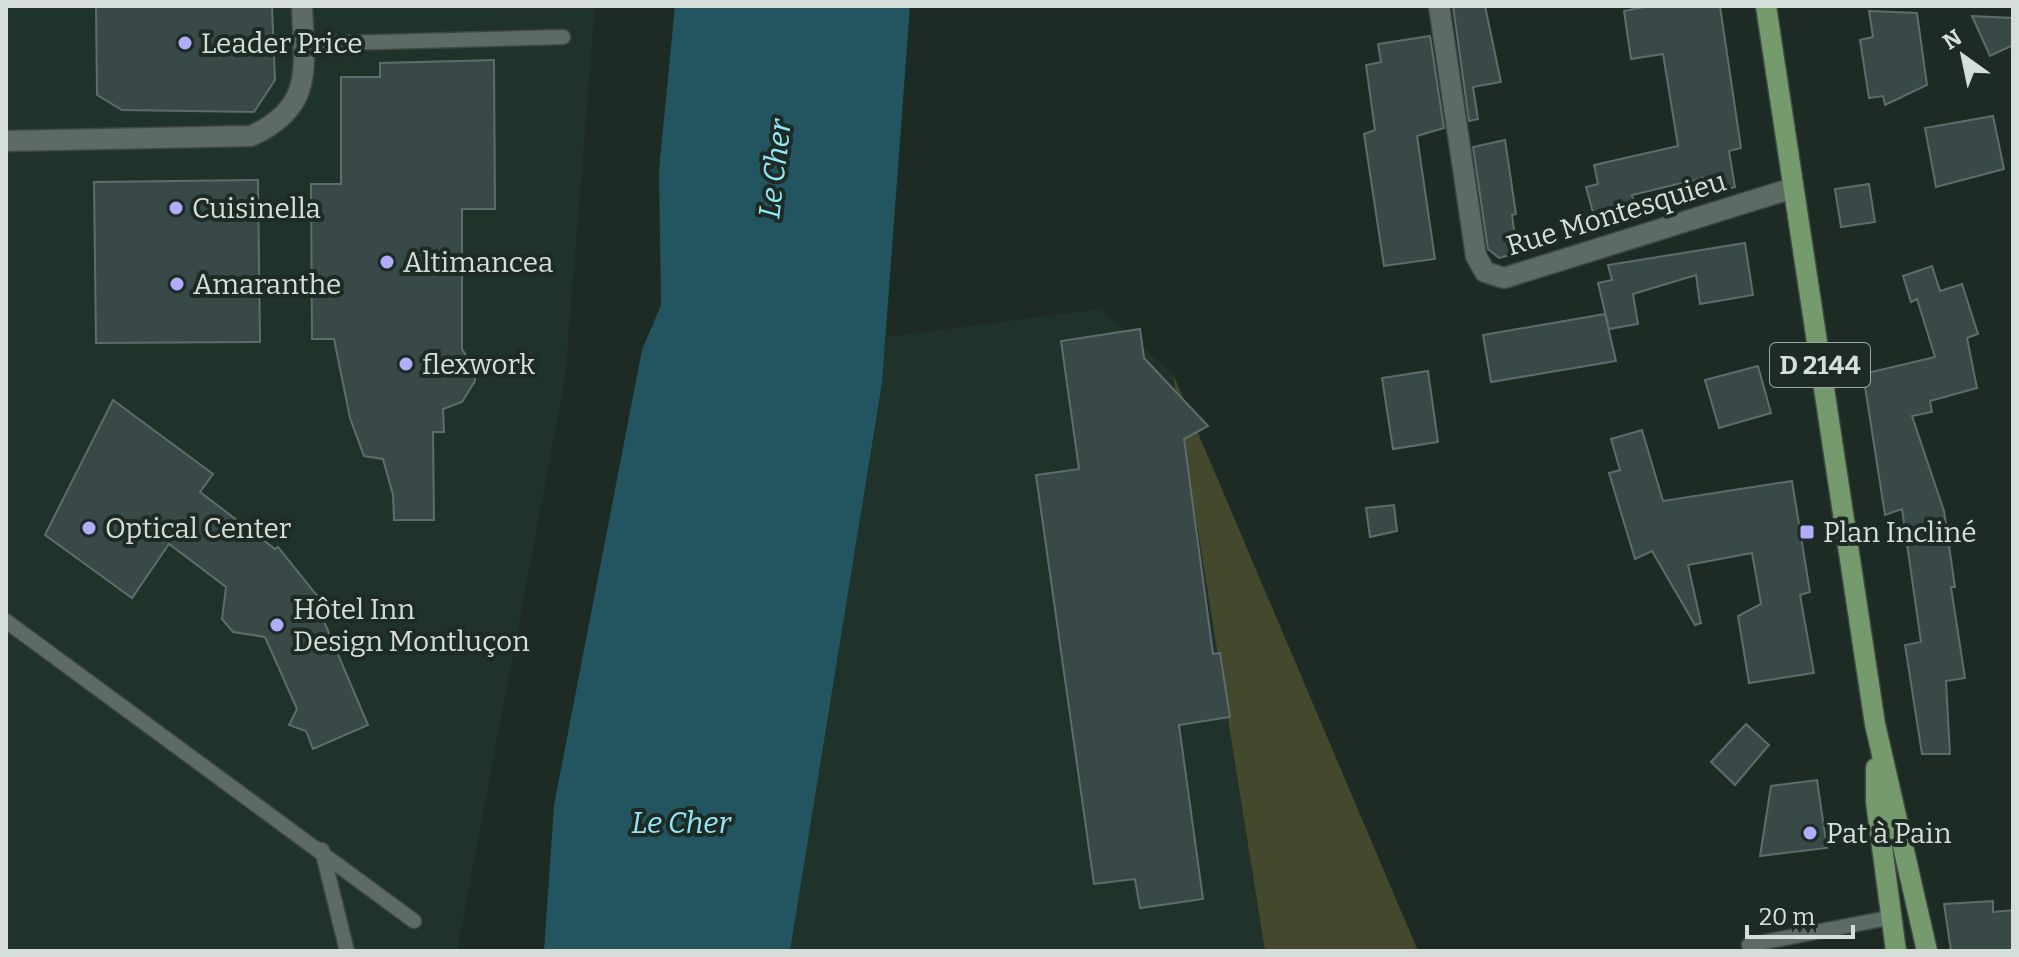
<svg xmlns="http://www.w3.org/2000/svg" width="2019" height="957" font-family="Bitter,serif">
  <rect width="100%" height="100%" fill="#1e2a24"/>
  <!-- built -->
  <g fill="#20332a">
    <path d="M6,6H595L565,379L457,951H6Z"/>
    <path d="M1100,309L1173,374L1265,951H790L882,383L886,337Z"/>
  </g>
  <!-- green -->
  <path fill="#44482c" d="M1173,374L1418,951H1265Z"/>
  <!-- water -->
  <path fill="#22555f" d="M675,6H910L882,383L790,951H544L554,805L642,350L661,305L659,170Z"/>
  <!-- building -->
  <g fill="#394947" stroke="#5d6d6b" stroke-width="2">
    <path d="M96,6H272L275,80L254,112L122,110L97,95Z"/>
    <path d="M1453,6H1485L1501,82L1473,87L1478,119L1469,121Z"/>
    <path d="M1649,6H1720L1741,148L1729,151L1735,187L1705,196L1703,178L1632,195L1638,216L1597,227L1586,187L1598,184L1594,165L1678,146L1663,54L1631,59L1624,11Z"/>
    <path d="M1869,11L1917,13L1927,85L1885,105L1883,96L1869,98L1860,40L1873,37Z"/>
    <path d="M1972,16L2013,18V45L1990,56Z"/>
    <path d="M1430,36L1444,128L1417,136L1435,259L1384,266L1364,134L1375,130L1366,65L1381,62L1378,44Z"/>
    <path d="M494,60L495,209H462V349L475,370V381L462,402L443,409L444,432H433L434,520H394L393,495L383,459L364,456L350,418L334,339H312L311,184H341V77H380V63Z"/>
    <path d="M1993,116L2004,169L1936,187L1925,128Z"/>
    <path d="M1505,140L1516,214L1512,215L1517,253L1499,258L1488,249L1473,147Z"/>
    <path d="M258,180L260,342L96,343L94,182Z"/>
    <path d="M1869,184L1875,222L1841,227L1835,189Z"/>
    <path d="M1745,243L1753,295L1700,304L1696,275L1633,294L1638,324L1609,329L1598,283L1612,280L1608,265Z"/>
    <path d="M1932,266L1940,291L1962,284L1978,334L1967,338L1977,388L1930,401L1932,412L1912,416L1944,511L1955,587H1951L1965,678L1946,681L1950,754H1922L1905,645L1921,642L1902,509L1885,515L1863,374L1935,357L1917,299L1911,302L1903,276Z"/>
    <path d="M1605,314L1616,361L1491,382L1483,335Z"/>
    <path d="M1140,329L1144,358L1208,426L1184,439L1213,654L1220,653L1230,717L1179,725L1203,899L1140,908L1135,879L1094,884L1036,475L1079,469L1061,341Z"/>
    <path d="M1758,366L1771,413L1719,428L1705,380Z"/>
    <path d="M1428,371L1438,442L1393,449L1382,378Z"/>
    <path d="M113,400L213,474L200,492L275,549L278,547L318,597L315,600L368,725L313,749L306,731L289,725L297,709L265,637L233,632L222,619L226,587L169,544L132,598L45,535Z"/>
    <path d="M1642,430L1663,501L1792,481L1810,592L1800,595L1814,673L1749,683L1738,616L1761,604L1752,553L1688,565L1701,623L1695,625L1652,551L1635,559L1609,473L1620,470L1611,439Z"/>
    <path d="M1394,505L1397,531L1370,537L1366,508Z"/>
    <path d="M1746,724L1769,745L1735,785L1711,762Z"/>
    <path d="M1817,780L1827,848L1760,856L1771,786Z"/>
    <path d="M1993,901V912L2013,910V951H1951L1944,904Z"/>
  </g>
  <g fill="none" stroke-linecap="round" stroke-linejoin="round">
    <defs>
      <g id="lane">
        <path d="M303,44L563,37"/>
        <path d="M6,621L414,921"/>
        <path d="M322,850L347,951"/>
        <path d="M1749,945L1893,917"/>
      </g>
      <g id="street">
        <path d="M1439,6L1476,256L1485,272L1504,278L1793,188"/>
        <path d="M6,141L251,136C315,107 304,67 302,6"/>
      </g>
      <g id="primary">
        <path d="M1766,6L1875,724L1927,951"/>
        <path d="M1876,768V802L1896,951"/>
      </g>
    </defs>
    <!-- lane casing -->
    <use href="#lane" stroke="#3e4842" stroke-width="17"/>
    <!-- street casing -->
    <use href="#street" stroke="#3e4842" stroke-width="23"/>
    <!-- primary casing -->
    <use href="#primary" stroke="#3e4842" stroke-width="23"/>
    <!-- lane -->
    <use href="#lane" stroke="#5e6b64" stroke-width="14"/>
    <!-- street -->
    <use href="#street" stroke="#5e6b64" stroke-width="20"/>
    <!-- primary -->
    <use href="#primary" stroke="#759a6e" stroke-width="20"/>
  </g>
  <!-- markers -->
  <g fill="#b1adfa" stroke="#1e2a24" stroke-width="3">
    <circle cx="185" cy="43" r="8"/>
    <circle cx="176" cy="208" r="8"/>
    <circle cx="387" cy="262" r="8"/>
    <circle cx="177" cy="284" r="8"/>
    <circle cx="406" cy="364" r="8"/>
    <circle cx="89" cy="528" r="8"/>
    <rect x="1799" y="524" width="16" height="16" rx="4"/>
    <circle cx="277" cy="625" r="8"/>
    <circle cx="1810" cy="833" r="8"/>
  </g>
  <g text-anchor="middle" stroke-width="8" stroke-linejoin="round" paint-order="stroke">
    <!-- shield labels -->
    <rect fill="#1e2a24" stroke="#9fa8a3" stroke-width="2" x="1770" y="343" width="100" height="44" rx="6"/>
    <g font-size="26" font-weight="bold" fill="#d6deda">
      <text x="1820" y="374">D 2144</text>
    </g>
    <!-- poi labels -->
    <g font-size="28" fill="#d6deda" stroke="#1e2a24" text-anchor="start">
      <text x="201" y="53">Leader Price</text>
      <text x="192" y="218">Cuisinella</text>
      <text x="403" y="272">Altimancea</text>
      <text x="193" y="294">Amaranthe</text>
      <text x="422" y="374">flexwork</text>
      <text x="105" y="538">Optical Center</text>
      <text x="1823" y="542">Plan Incliné</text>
      <text x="293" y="619">Hôtel Inn<tspan x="293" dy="32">Design Montluçon</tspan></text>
      <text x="1826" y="843">Pat à Pain</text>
    </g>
    <!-- street labels -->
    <g font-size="28" fill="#d6deda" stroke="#1e2a24">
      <text transform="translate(1616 213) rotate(-17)" y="10">Rue Montesquieu</text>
    </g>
    <!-- water labels -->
    <g font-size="30" font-style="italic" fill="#92e7f9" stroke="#1e2a24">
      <text transform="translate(775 169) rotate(-83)" y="10">Le Cher</text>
      <text x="681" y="833">Le Cher</text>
    </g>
  </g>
  <!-- border -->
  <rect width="2019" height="957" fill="none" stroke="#d6deda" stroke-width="16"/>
  <!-- north arrow -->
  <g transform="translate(1963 56) rotate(327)" stroke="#1e2a24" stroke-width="6" paint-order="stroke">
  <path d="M0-6L14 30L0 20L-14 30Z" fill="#d6deda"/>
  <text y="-12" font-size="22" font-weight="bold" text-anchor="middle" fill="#d6deda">N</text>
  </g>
  <!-- scale -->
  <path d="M1747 925v12h106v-12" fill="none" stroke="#d6deda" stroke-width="4"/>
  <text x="1759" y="925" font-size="24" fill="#d6deda" stroke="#1e2a24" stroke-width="6" paint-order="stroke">20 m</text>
</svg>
